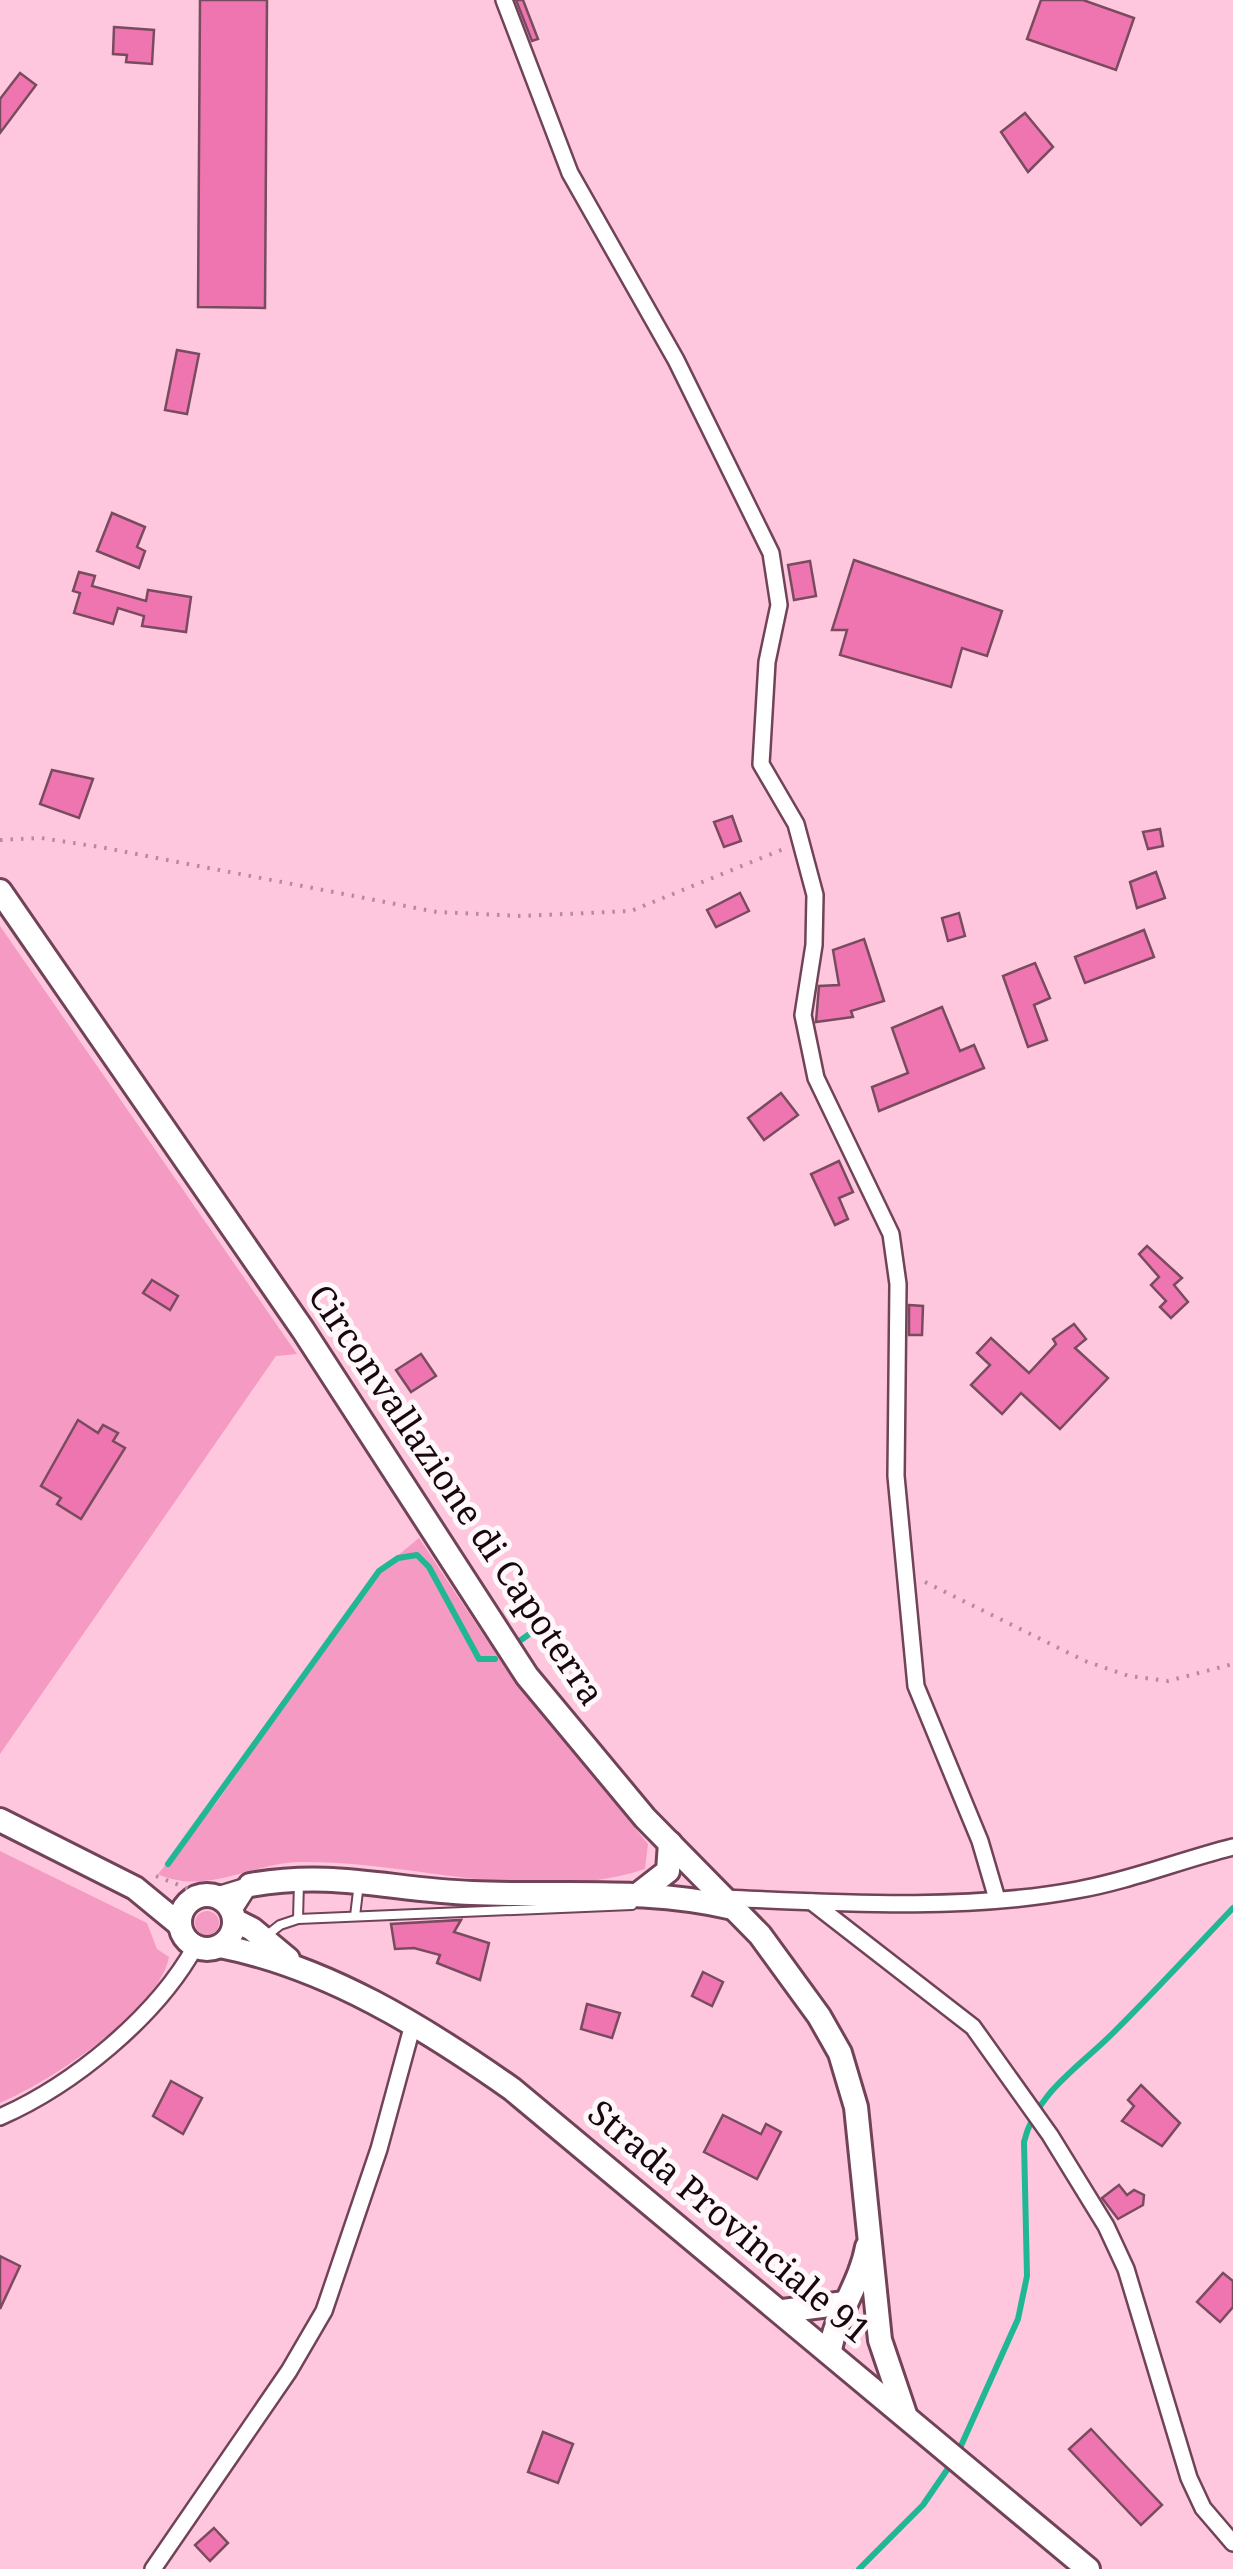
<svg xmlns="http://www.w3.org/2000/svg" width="1233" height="2569" font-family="'Noto Serif',serif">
  <rect width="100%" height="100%" fill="#ffc7de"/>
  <!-- green -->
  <g fill="#f59ac2">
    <path d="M0,926L297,1354L276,1356L0,1754Z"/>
    <path d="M419,1538L510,1675L648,1844L645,1869C532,1906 414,1860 300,1862C252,1863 204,1896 158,1874L217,1802L379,1571Z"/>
    <path d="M0,1851L147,1923L157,1949L169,1957C159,2011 49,2082 0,2103Z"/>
    <circle cx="207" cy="1923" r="12"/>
  </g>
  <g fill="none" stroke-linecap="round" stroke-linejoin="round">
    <!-- stream -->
    <g stroke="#21b795" stroke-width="6">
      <path d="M521,1640L528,1635"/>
      <path d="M168,1864L379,1571L398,1558L417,1555L429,1567L479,1659H495"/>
      <path d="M960,2448L1018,2319L1027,2276L1024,2142C1036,2092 1081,2066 1115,2031C1155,1991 1194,1949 1233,1908"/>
      <path d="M859,2569L923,2505L949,2467"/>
    </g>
  </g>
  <!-- building -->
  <g fill="#ee75af" stroke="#794b5f" stroke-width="2.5">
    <path d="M200,0H267L265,308L198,307Z"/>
    <path d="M516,0H523L538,39L532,41Z"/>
    <path d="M1041,0H1083L1134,18L1116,70L1027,39Z"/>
    <path d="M114,27L154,30L152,64L126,62L127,55L113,54Z"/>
    <path d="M20,73L36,85L0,133V99Z"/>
    <path d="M1025,113L1053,147L1028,172L1001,132Z"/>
    <path d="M177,350L199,354L187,414L165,410Z"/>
    <path d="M112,513L145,527L137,547L145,551L139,568L97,551Z"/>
    <path d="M854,560L1002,611L987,656L962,648L951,687L840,655L847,630H832Z"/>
    <path d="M810,561L816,596L794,600L788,565Z"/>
    <path d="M79,572L95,576L92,586L146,601L148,590L191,597L186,632L142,626L144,616L118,608L113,624L74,613L80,593L73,591Z"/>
    <path d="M52,770L93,779L79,818L40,804Z"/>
    <path d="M732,816L741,841L724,847L714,822Z"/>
    <path d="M1160,829L1163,846L1148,849L1143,832Z"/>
    <path d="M1156,872L1165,898L1137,908L1130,882Z"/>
    <path d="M740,893L749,911L716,927L707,910Z"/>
    <path d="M959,913L965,936L948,941L942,918Z"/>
    <path d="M1144,930L1154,957L1085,983L1075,957Z"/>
    <path d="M864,939L884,1001L851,1011L853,1017L816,1022L819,986L839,985L833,950Z"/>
    <path d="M1035,963L1050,998L1034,1005L1047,1040L1028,1047L1003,976Z"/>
    <path d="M942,1007L960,1051L974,1045L984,1068L879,1111L872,1087L908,1073L892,1028Z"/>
    <path d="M781,1093L798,1115L764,1140L748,1118Z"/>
    <path d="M839,1161L853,1192L839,1198L848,1219L835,1225L811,1174Z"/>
    <path d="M1147,1246L1182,1278L1174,1285L1188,1302L1171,1318L1160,1307L1166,1301L1151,1285L1159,1277L1139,1254Z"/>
    <path d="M152,1280L178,1296L170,1310L143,1293Z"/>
    <path d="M909,1305L923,1306L922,1335H909Z"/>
    <path d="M1074,1324L1086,1339L1075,1348L1108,1378L1060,1429L1021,1393L1002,1414L971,1385L990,1365L977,1353L991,1338L1029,1373L1056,1344L1053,1339Z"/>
    <path d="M421,1354L436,1376L411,1392L396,1370Z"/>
    <path d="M78,1420L98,1433L103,1425L118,1433L113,1441L125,1448L81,1519L57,1504L61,1498L41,1486Z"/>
    <path d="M461,1920L454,1932L489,1943L480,1980L437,1963L440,1955L414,1948L395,1949L391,1924Z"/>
    <path d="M703,1972L723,1982L712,2006L692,1996Z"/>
    <path d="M587,2004L620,2013L612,2038L581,2029Z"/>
    <path d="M171,2081L202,2098L183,2134L153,2116Z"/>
    <path d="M1141,2085L1180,2123L1162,2146L1122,2121L1134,2106L1128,2100Z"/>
    <path d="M723,2115L761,2134L766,2124L781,2132L757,2179L704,2152Z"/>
    <path d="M1119,2185L1127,2195L1134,2190L1144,2195L1143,2205L1118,2219L1102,2198Z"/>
    <path d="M0,2256L20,2266L0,2309Z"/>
    <path d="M1223,2273L1233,2281V2307L1220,2322L1197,2302Z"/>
    <path d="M1091,2429L1162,2505L1141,2525L1069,2449Z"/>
    <path d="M543,2432L573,2444L558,2483L528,2472Z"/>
    <path d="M214,2528L228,2543L210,2561L195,2545Z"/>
  </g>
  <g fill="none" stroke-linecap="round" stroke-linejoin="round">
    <defs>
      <g id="lane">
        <path d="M355,1916L359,1883"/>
        <path d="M298,1919L299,1882"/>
        <path d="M266,1936L280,1925L298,1919L632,1905"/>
      </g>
      <g id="street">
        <path d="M504,0L570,173L676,360L771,553L779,605L767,662L761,764L796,824L815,895L814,945L803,1015L816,1078L891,1234L898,1284L896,1476L916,1686L980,1841L997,1899"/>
        <path d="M214,1896L250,1885"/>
        <path d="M724,1898C837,1903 966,1911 1077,1890C1129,1881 1181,1860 1233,1847"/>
        <path d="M812,1902L973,2027L1050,2135L1106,2226L1126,2269L1189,2478L1203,2508L1233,2543"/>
        <path d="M232,1913L250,1885"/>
        <path d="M0,2117C73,2085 156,2017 195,1947"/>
        <path d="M153,2569L289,2371L324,2311L379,2149L413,2024"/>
      </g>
      <g id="secondary">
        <path d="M0,891L303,1330L527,1676L645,1818L760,1935L819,2016L840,2053L856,2107L880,2340L905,2414"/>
        <path d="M0,1820L135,1888L180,1925"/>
        <path d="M250,1885C334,1870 391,1890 472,1893C560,1897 646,1887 733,1908"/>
        <path d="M641,1892L668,1871L670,1843"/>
        <circle cx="207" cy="1922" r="27"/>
        <path d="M234,1920L252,1929L288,1959"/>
        <path d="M220,1946C327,1967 424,2027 512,2089L1088,2569"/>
        <path d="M783,2311L845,2303"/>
        <path d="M830,2351C836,2313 860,2285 867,2247"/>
      </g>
    </defs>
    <!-- lane casing -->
    <use href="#lane" stroke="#714358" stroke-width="12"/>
    <!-- street casing -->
    <use href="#street" stroke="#714358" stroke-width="20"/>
    <!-- secondary casing -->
    <use href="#secondary" stroke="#714358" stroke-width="28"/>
    <!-- path -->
    <g stroke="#b68a9c" stroke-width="4" stroke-dasharray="2.5 8" stroke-linecap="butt">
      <path d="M0,840L41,838L100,847L437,912L521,916L631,911L786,848"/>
      <path d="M925,1582L1085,1661L1129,1676L1168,1681L1233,1664"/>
      <path d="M156,1876L189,1889"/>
    </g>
    <!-- lane -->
    <use href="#lane" stroke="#fff" stroke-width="8"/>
    <!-- street -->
    <use href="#street" stroke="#fff" stroke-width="15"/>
    <!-- secondary -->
    <use href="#secondary" stroke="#fff" stroke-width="22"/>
  </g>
  <g text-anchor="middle" stroke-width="10" stroke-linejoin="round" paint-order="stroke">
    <!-- street labels -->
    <g font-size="35" fill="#19070f" stroke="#fef8fb">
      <text transform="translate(456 1495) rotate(56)" y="12">Circonvallazione di Capoterra</text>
      <text transform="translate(729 2222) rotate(40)" y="12">Strada Provinciale 91</text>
    </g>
  </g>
</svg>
